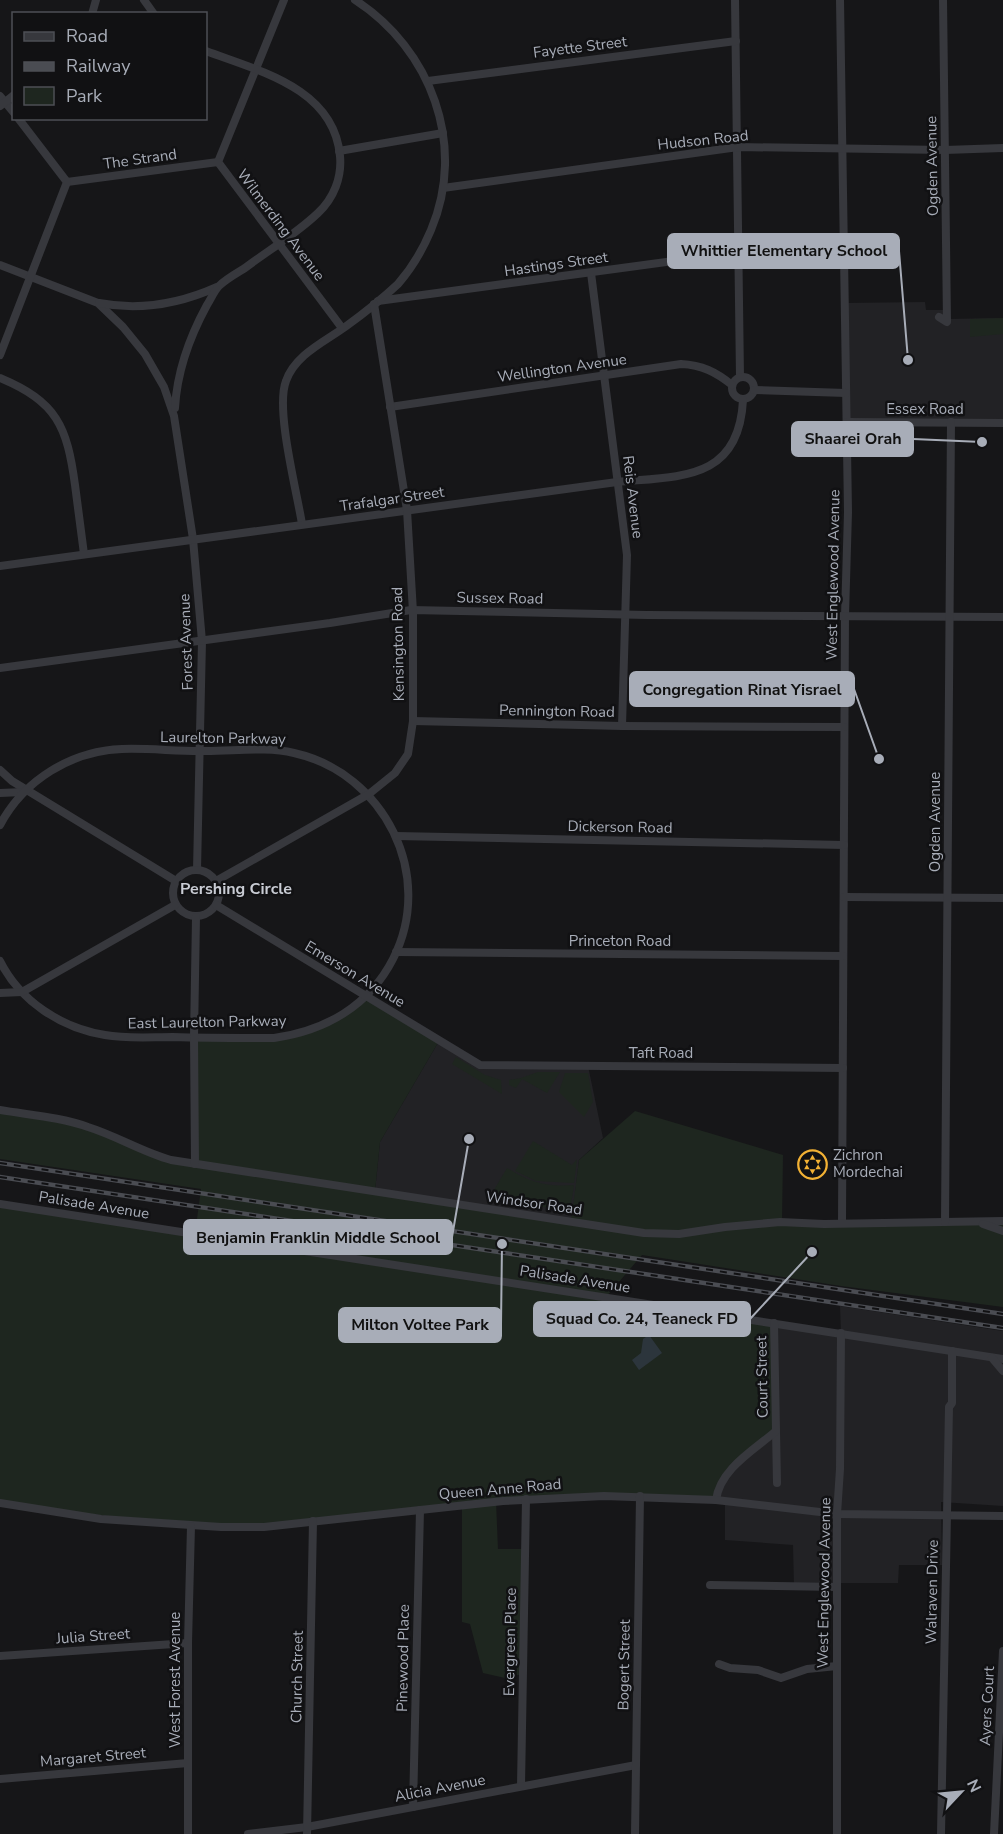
<svg xmlns="http://www.w3.org/2000/svg" width="1003" height="1834" font-family="'Nunito Sans',sans-serif">
  <rect width="100%" height="100%" fill="#161618"/>
  <!-- built -->
  <g fill="#222225">
    <path d="M925,302L926,310H947L948,319L1003,318V423L847,422L845,303Z"/>
    <path d="M439,1041L480,1065L588,1066L603,1138L579,1160L572,1222L375,1191L380,1142Z"/>
    <path d="M840,1306L1003,1331V1506L941,1502L942,1565H899L898,1583H837L794,1587L793,1545L725,1540V1502L716,1500L774,1323L841,1333Z"/>
  </g>
  <!-- green -->
  <g fill="#1e261f">
    <path d="M1003,318V334L970,337V319Z"/>
    <path d="M366,996L439,1041L380,1142L375,1191L571,1222L579,1160L635,1111L783,1155L782,1222L1003,1221V1307L841,1286L642,1255L606,1297L774,1323L776,1431L731,1469L716,1500L640,1496L496,1501L498,1549H525L523,1674L505,1678L483,1673L470,1624L462,1622V1506L264,1527L191,1526L0,1503V1204L195,1234L201,1189L0,1159V1110L69,1122L153,1155L195,1164L194,1037L274,1038L306,1032Z"/>
    <path d="M456,1057L485,1075L501,1080L502,1094L452,1064Z"/>
    <path d="M538,1072H560L547,1093L522,1079L516,1088L509,1085V1080L521,1078Z"/>
    <path d="M565,1073H588L593,1102L584,1117L559,1092Z"/>
    <path d="M533,1141L572,1165L577,1159L574,1183L536,1181L515,1171Z"/>
    <path d="M507,1168C531,1183 546,1187 574,1185L570,1211L490,1199L491,1195Z"/>
  </g>
  <!-- water -->
  <path fill="#2c353c" d="M649,1335L662,1353L639,1370L632,1360L641,1353L643,1339Z"/>
  <g fill="none" stroke-linecap="round" stroke-linejoin="round">
    <!-- minor -->
    <g stroke="#37383d" stroke-width="8">
      <path d="M144,0L154,14"/>
      <path d="M284,0L218,162L342,328"/>
      <path d="M735,0L740,377"/>
      <path d="M840,0L848,512L845,616L842,1223"/>
      <path d="M92,14L96,0"/>
      <path d="M428,81L736,41"/>
      <path d="M0,96L14,113"/>
      <path d="M0,106L14,95"/>
      <path d="M339,151L443,133"/>
      <path d="M67,182L218,162"/>
      <path d="M443,188L738,147L945,150L1003,148"/>
      <path d="M0,265L98,303L123,327L145,354L164,387L174,416L193,539L202,641L197,870"/>
      <path d="M591,273L627,555L622,726"/>
      <path d="M378,301L740,252"/>
      <path d="M99,303C141,311 179,304 217,287"/>
      <path d="M939,317L947,322L943,0"/>
      <path d="M0,355L67,182L18,118"/>
      <circle cx="743" cy="388" r="11"/>
      <path d="M0,378C57,402 67,426 75,485C78,508 81,531 84,554"/>
      <path d="M754,390L846,393"/>
      <path d="M390,407L681,364C702,365 716,372 732,385"/>
      <path d="M175,408C177,371 189,338 207,305C211,299 214,291 219,286C226,279 237,273 245,268C269,250 296,234 318,213C334,198 342,177 340,156C334,88 259,71 206,51"/>
      <path d="M847,422L1003,423"/>
      <path d="M302,524C297,492 275,409 286,381C295,355 324,342 345,327C363,314 382,299 398,284C412,268 423,249 431,230C467,145 431,49 355,0"/>
      <path d="M0,566L617,482C680,476 739,481 743,400"/>
      <path d="M0,668L330,623L411,610L647,615L1003,617"/>
      <path d="M413,721L622,726L844,727"/>
      <path d="M0,770L12,781L176,881"/>
      <path d="M0,793L23,792"/>
      <path d="M0,825C24,780 71,751 122,749C147,748 173,751 199,751C230,752 264,746 294,753C384,773 436,875 393,959C369,1006 325,1031 274,1038C240,1038 207,1038 173,1037C150,1037 127,1039 105,1035C61,1028 20,1001 0,961"/>
      <path d="M396,836L844,845"/>
      <circle cx="196" cy="893" r="23"/>
      <path d="M216,881L369,794L395,773L408,754L413,721V612L407,510L374,304"/>
      <path d="M844,897L1003,898"/>
      <path d="M216,905L480,1065L843,1068"/>
      <path d="M396,952L843,956"/>
      <path d="M0,993L22,992L175,905"/>
      <path d="M0,1110C29,1115 60,1117 88,1127C117,1136 142,1152 171,1160L644,1233L679,1234L725,1227L780,1222L824,1224L1003,1221"/>
      <path d="M195,1164L194,1037L196,917"/>
      <path d="M0,1204L1003,1359"/>
      <path d="M945,1222L951,422"/>
      <path d="M983,1224L1003,1231"/>
      <path d="M992,1358L1003,1371"/>
      <path d="M776,1431L777,1483"/>
      <path d="M716,1500C720,1469 754,1450 776,1431L774,1323"/>
      <path d="M0,1503L101,1519L221,1527H264L503,1501L604,1496L716,1500L837,1514L1003,1516"/>
      <path d="M710,1585L837,1587"/>
      <path d="M0,1656L188,1643"/>
      <path d="M719,1664L730,1668L758,1670L781,1678L807,1669L837,1666"/>
      <path d="M0,1779L188,1763"/>
      <path d="M521,1786L526,1499"/>
      <path d="M413,1807L420,1510"/>
      <path d="M188,1834V1643L191,1526"/>
      <path d="M248,1834L307,1827L636,1765"/>
      <path d="M307,1834L313,1521"/>
      <path d="M635,1834L640,1496"/>
      <path d="M837,1834V1514L840,1469L841,1333"/>
      <path d="M941,1834L949,1407L952,1403V1351"/>
      <path d="M994,1834L1003,1651"/>
    </g>
    <defs>
      <g id="rail">
        <path d="M0,1163L1003,1314"/>
        <path d="M0,1177L1003,1328"/>
      </g>
    </defs>
    <!-- rail casing -->
    <use href="#rail" stroke="#4a4c52" stroke-width="4.5"/>
    <!-- rail -->
    <use href="#rail" stroke="#111113" stroke-width="2" stroke-dasharray="7" stroke-linecap="butt"/>
  </g>
  <!-- icons -->
  <defs>
    <symbol id="synagogue-ring" viewBox="-11 -11 22 22"><circle r="9.5" fill="#111113" stroke="#f2b134" stroke-width="1.5"/><path d="M0-6.5L5.6 3.2H-5.6ZM0 6.5L5.6-3.2H-5.6Z" fill="#f2b134"/></symbol>
  </defs>
  <g fill-rule="evenodd">
    <use href="#synagogue-ring" x="796" y="1148" width="33" height="33"/>
  </g>
  <g text-anchor="middle" stroke-width="5" stroke-linejoin="round" paint-order="stroke">
    <!-- street labels -->
    <g font-size="15" fill="#a8adb8" stroke="#111113">
      <text transform="translate(580 47) rotate(-7)" y="5">Fayette Street</text>
      <text transform="translate(703 140) rotate(-6)" y="5">Hudson Road</text>
      <text transform="translate(140 159) rotate(-8)" y="5">The Strand</text>
      <text transform="translate(932 166) rotate(-91)" y="5">Ogden Avenue</text>
      <text transform="translate(281 225) rotate(53)" y="5">Wilmerding Avenue</text>
      <text transform="translate(556 264) rotate(-8)" y="5">Hastings Street</text>
      <text transform="translate(562 368) rotate(-8)" y="5">Wellington Avenue</text>
      <text x="925" y="414">Essex Road</text>
      <text transform="translate(633 497) rotate(83)" y="5">Reis Avenue</text>
      <text transform="translate(392 499) rotate(-8)" y="5">Trafalgar Street</text>
      <text transform="translate(833 575) rotate(-89)" y="5">West Englewood Avenue</text>
      <text transform="translate(500 598) rotate(1)" y="5">Sussex Road</text>
      <text transform="translate(186 642) rotate(-92)" y="5">Forest Avenue</text>
      <text transform="translate(398 644) rotate(-91)" y="5">Kensington Road</text>
      <text transform="translate(557 711) rotate(1)" y="5">Pennington Road</text>
      <text transform="translate(223 738) rotate(1)" y="5">Laurelton Parkway</text>
      <text transform="translate(935 822) rotate(-90)" y="5">Ogden Avenue</text>
      <text transform="translate(620 827) rotate(1)" y="5">Dickerson Road</text>
      <text x="620" y="946">Princeton Road</text>
      <text transform="translate(355 974) rotate(31)" y="5">Emerson Avenue</text>
      <text transform="translate(207 1022) rotate(-1)" y="5">East Laurelton Parkway</text>
      <text x="661" y="1058">Taft Road</text>
      <text transform="translate(534 1203) rotate(8)" y="5">Windsor Road</text>
      <text transform="translate(94 1205) rotate(9)" y="5">Palisade Avenue</text>
      <text transform="translate(575 1279) rotate(9)" y="5">Palisade Avenue</text>
      <text transform="translate(762 1377) rotate(-91)" y="5">Court Street</text>
      <text transform="translate(500 1489) rotate(-5)" y="5">Queen Anne Road</text>
      <text transform="translate(824 1583) rotate(-89)" y="5">West Englewood Avenue</text>
      <text transform="translate(932 1592) rotate(-89)" y="5">Walraven Drive</text>
      <text transform="translate(93 1636) rotate(-4)" y="5">Julia Street</text>
      <text transform="translate(510 1642) rotate(-89)" y="5">Evergreen Place</text>
      <text transform="translate(403 1658) rotate(-89)" y="5">Pinewood Place</text>
      <text transform="translate(624 1665) rotate(-89)" y="5">Bogert Street</text>
      <text transform="translate(297 1677) rotate(-89)" y="5">Church Street</text>
      <text transform="translate(175 1680) rotate(-90)" y="5">West Forest Avenue</text>
      <text transform="translate(987 1706) rotate(-87)" y="5">Ayers Court</text>
      <text transform="translate(93 1757) rotate(-5)" y="5">Margaret Street</text>
      <text transform="translate(440 1788) rotate(-11)" y="5">Alicia Avenue</text>
    </g>
    <!-- poi labels -->
    <g font-size="15" fill="#a8adb8" stroke="#111113" text-anchor="start">
      <text x="833" y="1160">Zichron<tspan x="833" dy="17">Mordechai</tspan></text>
    </g>
    <!-- neighbourhood labels -->
    <g font-size="16" font-weight="bold" fill="#c9ccd4" stroke="#111113">
      <text x="236" y="894">Pershing Circle</text>
    </g>
  </g>
  <!-- callouts -->
  <path fill="none" stroke="#a8adb8" stroke-width="2" d="M908 360L899 251M982 442L913 439M879 759L854 689M469 1139L452 1237M812 1252L750 1319M502 1244L501 1325"/>
  <g fill="#a8adb8" stroke="#111113" stroke-width="2">
    <circle cx="908" cy="360" r="6"/>
    <circle cx="982" cy="442" r="6"/>
    <circle cx="879" cy="759" r="6"/>
    <circle cx="469" cy="1139" r="6"/>
    <circle cx="812" cy="1252" r="6"/>
    <circle cx="502" cy="1244" r="6"/>
  </g>
  <g fill="#a8adb8" stroke="#a8adb8" stroke-width="2">
    <rect x="668" y="234" width="231" height="34" rx="6"/>
    <rect x="792" y="422" width="121" height="34" rx="6"/>
    <rect x="630" y="672" width="224" height="34" rx="6"/>
    <rect x="184" y="1220" width="268" height="34" rx="6"/>
    <rect x="534" y="1302" width="216" height="34" rx="6"/>
    <rect x="339" y="1308" width="162" height="34" rx="6"/>
  </g>
  <g font-size="16" text-anchor="middle" font-weight="bold" fill="#111">
    <text x="784" y="256">Whittier Elementary School</text>
    <text x="853" y="444">Shaarei Orah</text>
    <text x="742" y="695">Congregation Rinat Yisrael</text>
    <text x="318" y="1243">Benjamin Franklin Middle School</text>
    <text x="642" y="1324">Squad Co. 24, Teaneck FD</text>
    <text x="420" y="1330">Milton Voltee Park</text>
  </g>
  <!-- legend -->
  <rect x="12" y="12" width="195" height="108" fill="#111113" stroke="#4d4f55" stroke-width="1.5"/>
  <rect x="24" y="32" width="30" height="9" fill="#37383d" stroke="#4d4f55" stroke-width="1.5"/>
  <text x="66" y="42" font-size="18" fill="#a8adb8">Road</text>
  <rect x="24" y="62" width="30" height="9" fill="#4a4c52" stroke="#4d4f55" stroke-width="1.5"/>
  <text x="66" y="72" font-size="18" fill="#a8adb8">Railway</text>
  <rect x="24" y="87" width="30" height="18" fill="#1e261f" stroke="#4d4f55" stroke-width="1.5"/>
  <text x="66" y="102" font-size="18" fill="#a8adb8">Park</text>
  <!-- north arrow -->
  <g transform="translate(961 1792) rotate(64)" stroke="#111113" stroke-width="4.5" paint-order="stroke">
  <path d="M0-4.5L10 22L0 15L-10 22Z" fill="#a8adb8"/>
  <text y="-9" font-size="16" font-weight="bold" text-anchor="middle" fill="#a8adb8">N</text>
  </g>
</svg>
